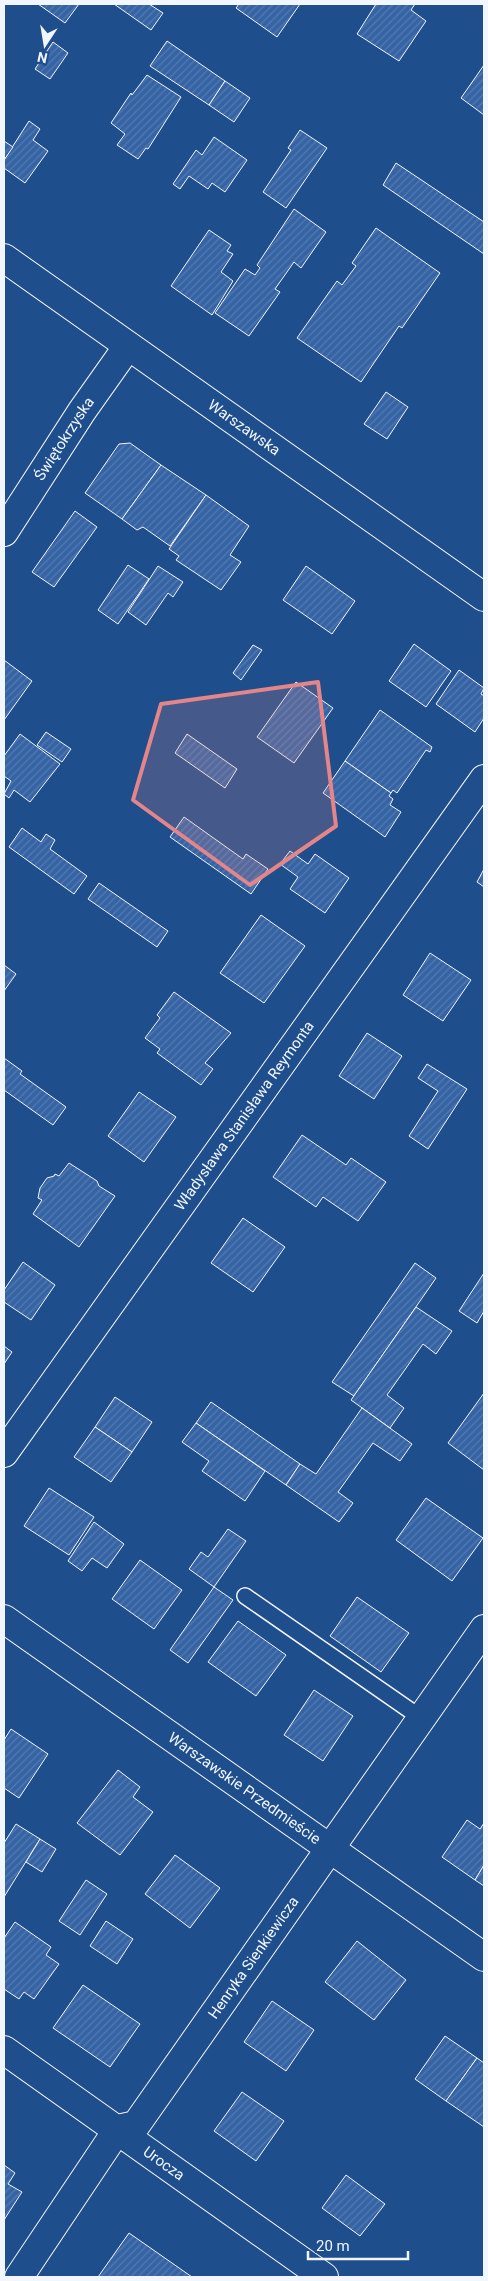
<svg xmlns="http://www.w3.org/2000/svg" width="488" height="2281" font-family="Roboto,sans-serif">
  <defs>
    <pattern id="building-hatch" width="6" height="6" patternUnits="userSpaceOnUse" patternTransform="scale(1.25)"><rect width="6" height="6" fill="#3563a3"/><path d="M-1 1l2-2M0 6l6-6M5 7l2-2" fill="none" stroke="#537ab1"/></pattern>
  </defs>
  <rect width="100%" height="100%" fill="#1f4e8c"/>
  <!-- building -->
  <g fill="url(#building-hatch)" stroke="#f2f6ff">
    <path d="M38,4H79L65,23Z"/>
    <path d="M114,4H149L163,13L151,30Z"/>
    <path d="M239,4H300L277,37L236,8Z"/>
    <path d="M376,4H415L411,10L426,21L399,61L357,34Z"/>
    <path d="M167,41L225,81L209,105L150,66Z"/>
    <path d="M53,42L68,53L50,79L35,69Z"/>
    <path d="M484,65V115L461,98Z"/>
    <path d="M147,75L181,97L148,149L146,148L138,159L117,145L125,134L111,123L131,93L132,95Z"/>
    <path d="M225,81L250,98L234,122L209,105Z"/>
    <path d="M29,121L40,129L33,140L48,151L25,183L4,168V160Z"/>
    <path d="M300,130L327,148L286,208L263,192L291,150L288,148Z"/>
    <path d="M214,137L247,160L225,192L212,183L208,189L189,176L180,189L173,184L196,150L202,155Z"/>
    <path d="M4,141L13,147L4,160Z"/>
    <path d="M396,163L484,222V254L383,185Z"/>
    <path d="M294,209L326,232L301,268L294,262L275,289L280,292L249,336L215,313L245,269L255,275L260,268L257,265Z"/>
    <path d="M376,228L440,273L402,328L399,326L361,382L297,338L337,281L342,285L356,266L352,263Z"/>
    <path d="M209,230L231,245L227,251L233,254L221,272L233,281L212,315L171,286Z"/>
    <path d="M386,392L408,407L387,439L364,424Z"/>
    <path d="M130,443L161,465L122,519L85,493L119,444Z"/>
    <path d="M161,465L206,495L170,546L143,527L137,530L122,519Z"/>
    <path d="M206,495L249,526L230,555L241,562L221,590L176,560L179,556L169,549Z"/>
    <path d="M75,511L97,527L54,587L32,572Z"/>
    <path d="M128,565L149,579L118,624L98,610Z"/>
    <path d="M158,566L183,582L173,597L168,593L146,625L128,612Z"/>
    <path d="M306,566L355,601L332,634L283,600Z"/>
    <path d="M414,644L451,671L426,707L389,681Z"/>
    <path d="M253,645L262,650L241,680L233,673Z"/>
    <path d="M4,660L32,681L4,720Z"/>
    <path d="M459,670L484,688L481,694L484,696V718L475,732L436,704Z"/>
    <path d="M296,682L333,708L294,763L257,737Z"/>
    <path d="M380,710L432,747L430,752L426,750L397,793L393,790L391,793L345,761Z"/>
    <path d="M46,732L71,749L62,762L37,745Z"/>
    <path d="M20,734L60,764L30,802L14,790L9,798L4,794L11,781L4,776V756Z"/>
    <path d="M187,734L237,769L225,788L175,753Z"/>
    <path d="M345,761L391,793L389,796L393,799L390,805L401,812L385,837L323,793Z"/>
    <path d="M184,817L243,859L246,854L268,869L251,894L170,837Z"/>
    <path d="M22,828L41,842L46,834L55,840L50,849L87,876L74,894L9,847Z"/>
    <path d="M290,851L308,864L315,854L349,878L325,913L290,889L298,877L280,864Z"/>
    <path d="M484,869V887L477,882Z"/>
    <path d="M99,883L168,931L157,947L88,899Z"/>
    <path d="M261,915L305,946L264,1003L220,973Z"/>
    <path d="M430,953L471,980L443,1021L403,995Z"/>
    <path d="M4,965L16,974L4,991Z"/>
    <path d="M174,992L231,1033L205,1063L213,1069L201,1085L157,1053L160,1049L145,1038L160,1018L157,1015Z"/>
    <path d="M367,1033L402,1056L374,1099L339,1076Z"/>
    <path d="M4,1058L22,1071L20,1074L66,1107L53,1125L4,1090Z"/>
    <path d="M427,1064L467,1089L428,1149L409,1136L438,1091L418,1078Z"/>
    <path d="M139,1092L176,1117L144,1162L108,1136Z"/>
    <path d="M302,1135L346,1165L351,1158L386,1182L358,1221L323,1197L316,1207L273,1177Z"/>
    <path d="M69,1163L97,1181L99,1186L115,1196L79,1247L33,1214L42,1200L38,1198L40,1188L47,1178L54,1176L55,1174L59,1176Z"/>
    <path d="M243,1218L285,1247L253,1292L211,1263Z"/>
    <path d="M23,1262L55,1285L31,1320L4,1302V1290Z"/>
    <path d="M415,1263L436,1278L354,1396L332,1382Z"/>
    <path d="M484,1273V1311L477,1323L459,1311Z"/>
    <path d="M416,1307L452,1331L436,1354L423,1344L387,1395L404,1408L390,1428L351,1400Z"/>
    <path d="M4,1346L12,1352L4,1364Z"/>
    <path d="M484,1393V1470L448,1443Z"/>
    <path d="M115,1397L152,1422L132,1452L95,1427Z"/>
    <path d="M211,1402L300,1464L286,1485L196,1423Z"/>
    <path d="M362,1408L412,1444L400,1461L373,1443L338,1492L353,1503L339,1522L286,1485L300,1464L316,1474Z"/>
    <path d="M196,1423L265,1471L245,1501L202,1471L209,1461L182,1442Z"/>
    <path d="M95,1427L132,1452L111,1482L74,1457Z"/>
    <path d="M49,1488L94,1517L69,1555L24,1526Z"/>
    <path d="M426,1498L483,1538L452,1581L396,1540Z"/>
    <path d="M94,1522L124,1544L107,1568L92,1558L82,1571L68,1561Z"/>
    <path d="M228,1529L246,1541L214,1587L189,1569L201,1552L208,1557Z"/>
    <path d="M140,1560L182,1590L154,1629L112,1599Z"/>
    <path d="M214,1587L233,1600L188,1663L170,1650Z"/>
    <path d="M357,1597L409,1633L381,1672L330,1636Z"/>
    <path d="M238,1621L286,1655L256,1696L208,1662Z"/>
    <path d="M314,1690L353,1716L323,1761L284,1735Z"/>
    <path d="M11,1729L48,1754L19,1798L4,1788V1740Z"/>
    <path d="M118,1770L140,1787L133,1797L153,1812L120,1855L77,1823Z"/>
    <path d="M467,1820L480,1829L484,1823V1865L475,1880L442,1857Z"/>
    <path d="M16,1824L40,1839L4,1897V1843Z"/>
    <path d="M40,1839L56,1849L42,1872L26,1862Z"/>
    <path d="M175,1855L220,1888L190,1928L145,1894Z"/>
    <path d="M484,1865V1886L475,1880Z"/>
    <path d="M86,1880L107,1894L80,1935L59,1921Z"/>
    <path d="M106,1921L133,1939L117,1964L90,1946Z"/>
    <path d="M15,1922L51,1947L46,1955L59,1964L34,1999L24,1992L19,1999L4,1989V1938Z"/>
    <path d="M357,1941L406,1980L374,2020L325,1982Z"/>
    <path d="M83,1985L140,2024L110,2067L53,2028Z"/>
    <path d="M272,2001L314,2030L286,2071L244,2042Z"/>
    <path d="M445,2036L477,2058L446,2101L415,2079Z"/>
    <path d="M477,2058L484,2063V2127L446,2101Z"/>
    <path d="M242,2092L284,2121L256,2161L214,2131Z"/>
    <path d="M4,2165L15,2173L8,2184L22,2192L4,2220Z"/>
    <path d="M346,2175L385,2204L360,2236L322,2208Z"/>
    <path d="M129,2233L192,2277H98Z"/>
  </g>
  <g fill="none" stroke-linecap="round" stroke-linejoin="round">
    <defs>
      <path id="lane" d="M245,1596L421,1718"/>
      <g id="street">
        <path id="s1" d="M4,532L82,411L128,346"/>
        <path id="s2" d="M4,1453L484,779"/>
        <path id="s3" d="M4,2050L324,2277"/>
        <path id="s4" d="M19,2277L118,2129L136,2125L484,1629"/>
      </g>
      <g id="secondary">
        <path id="s5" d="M4,1619L484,1957"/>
      </g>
      <g id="primary">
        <path id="s6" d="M4,258L484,597"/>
      </g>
    </defs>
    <!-- lane casing -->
    <use href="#lane" stroke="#f2f6ff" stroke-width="18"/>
    <!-- street casing -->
    <use href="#street" stroke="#f2f6ff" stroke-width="30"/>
    <!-- secondary casing -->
    <use href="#secondary" stroke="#f2f6ff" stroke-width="30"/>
    <!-- primary casing -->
    <use href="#primary" stroke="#f2f6ff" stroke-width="30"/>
    <!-- lane -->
    <use href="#lane" stroke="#1f4e8c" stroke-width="15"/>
    <!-- street -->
    <use href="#street" stroke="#1f4e8c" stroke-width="28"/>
    <!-- secondary -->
    <use href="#secondary" stroke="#1f4e8c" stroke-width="28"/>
    <!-- primary -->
    <use href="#primary" stroke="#1f4e8c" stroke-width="28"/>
  </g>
  <!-- marked area -->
  <path fill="#e38589" fill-opacity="0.2" stroke="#e38589" stroke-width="4" stroke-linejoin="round" d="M318,682L336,826L250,885L133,800L161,704Z"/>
  <g text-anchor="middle" stroke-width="4" stroke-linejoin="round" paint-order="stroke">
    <!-- street labels -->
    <g font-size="15" fill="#f2f6ff" stroke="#1f4e8c">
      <text dy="5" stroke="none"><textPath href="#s6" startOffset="294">Warszawska</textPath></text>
      <text dy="5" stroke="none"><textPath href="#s1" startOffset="111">Świętokrzyska</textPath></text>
      <text dy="5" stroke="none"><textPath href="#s2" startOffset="414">Władysława Stanisława Reymonta</textPath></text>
      <text dy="5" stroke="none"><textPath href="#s5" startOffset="294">Warszawskie Przedmieście</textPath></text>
      <text dy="5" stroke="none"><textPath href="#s4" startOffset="401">Henryka Sienkiewicza</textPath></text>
      <text dy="5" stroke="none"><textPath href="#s3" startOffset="196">Urocza</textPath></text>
    </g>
  </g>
  <!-- border -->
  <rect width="488" height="2281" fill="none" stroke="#f2f6ff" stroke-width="10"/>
  <!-- north arrow -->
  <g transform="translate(45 45) rotate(192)" stroke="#1f4e8c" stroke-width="4" paint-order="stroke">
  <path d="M0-4L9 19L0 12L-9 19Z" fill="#f2f6ff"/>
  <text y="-8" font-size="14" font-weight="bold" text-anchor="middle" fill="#f2f6ff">N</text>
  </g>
  <!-- scale -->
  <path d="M308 2251v8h100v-8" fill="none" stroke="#f2f6ff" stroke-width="2.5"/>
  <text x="316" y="2251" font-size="15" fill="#f2f6ff" stroke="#1f4e8c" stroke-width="4" paint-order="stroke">20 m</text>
</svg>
